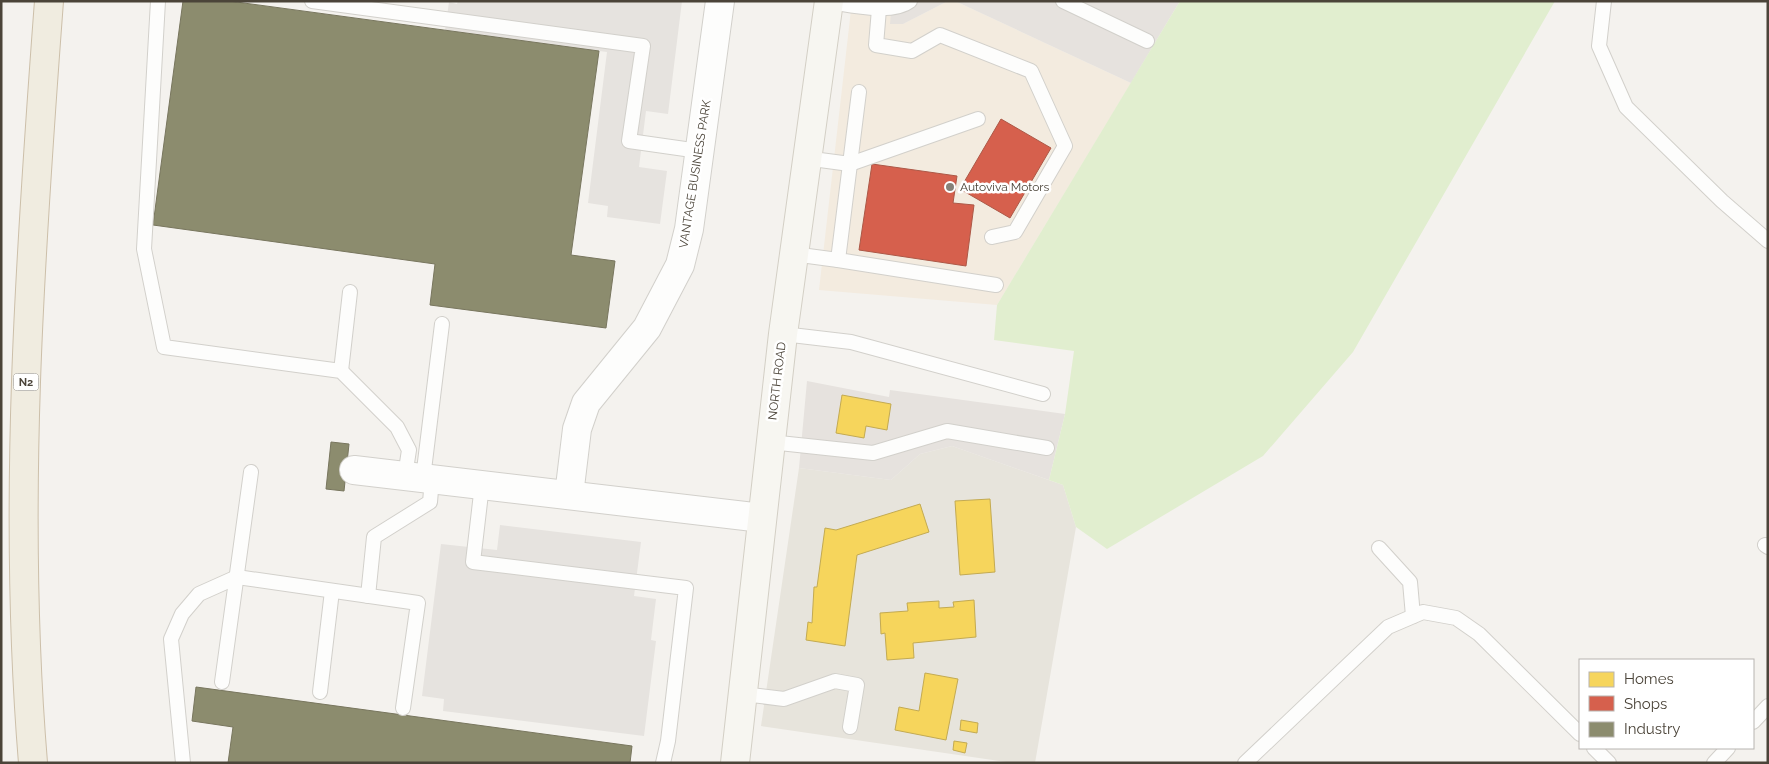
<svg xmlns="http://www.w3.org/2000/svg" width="1769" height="764" font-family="Raleway,sans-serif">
  <rect width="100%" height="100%" fill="#f4f2ee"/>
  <!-- residential -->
  <path fill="#e7e4dc" d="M952,446L1063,485L1076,527L1035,763H1013L761,726L799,468L891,480L920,454Z"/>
  <!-- commercial -->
  <path fill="#f3ebdf" d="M852,1H892L903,24L948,1H955L1131,83L997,305L819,290Z"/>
  <!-- industrial -->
  <g fill="#e6e2de">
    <path d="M892,1H948L903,24H890Z"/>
    <path d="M955,1H1180L1131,83Z"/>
    <path d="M807,381L889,397L890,390L1065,414L1049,480L952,446L920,454L891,480L799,468Z"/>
  </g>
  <!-- green -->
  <path fill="#e1eecf" d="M1180,1H1555L1353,352L1263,456L1107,549L1076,527L1063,485L1049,480L1065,414L1074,351L994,340L997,305Z"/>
  <!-- parking -->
  <g fill="#e6e3df">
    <path d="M458,1H682L668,114L646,111L639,167L667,171L660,224L607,217L608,206L588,203L607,52L445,31L449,2L457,4Z"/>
    <path d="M500,525L641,542L634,596L656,599L651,640L656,641L644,736L443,711L444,699L422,696L441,544L497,550Z"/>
  </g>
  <!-- homes -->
  <g fill="#f6d55c" stroke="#c3aa52">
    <path d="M842,395L891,404L887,430L866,426L864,438L836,433Z"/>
    <path d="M990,499L995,572L960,575L955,501Z"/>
    <path d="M920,504L929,532L857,555L845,646L806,640L808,622L812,623L814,587H817L825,528L836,530Z"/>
    <path d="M974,600L976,637L913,643L914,658L887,660L885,633L881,634L880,613L908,611L907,603L939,601V608L954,607L953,602Z"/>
    <path d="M925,673L958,679L946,740L895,730L899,707L919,711Z"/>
    <path d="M961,720L978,723L977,733L960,730Z"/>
    <path d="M954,741L967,743L965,753L953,750Z"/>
  </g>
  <!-- shops -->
  <g fill="#d6604d" stroke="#ac5847">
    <path d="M1001,119L1051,148L1010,218L960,189Z"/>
    <path d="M872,164L957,176L953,203L974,205L966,266L859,250Z"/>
  </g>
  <!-- industry -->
  <g fill="#8c8c6e" stroke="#78765e">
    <path d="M183,1H229L599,51L571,255L615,261L606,328L430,305L435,264L153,225Z"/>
    <path d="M331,442L349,444L344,491L326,489Z"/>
    <path d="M196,687L632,746L630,763H228L233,727L192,721Z"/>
  </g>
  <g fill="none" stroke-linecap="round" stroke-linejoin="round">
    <defs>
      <g id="service">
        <path d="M158,1L144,249L164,347L341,371L397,427L409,450L405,476"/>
        <path d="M312,1L643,46L629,141L699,151"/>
        <path d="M1063,1L1147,41"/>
        <path d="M1604,1L1599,46L1626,107L1722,201L1768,241"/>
        <path d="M829,2C850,5 892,15 910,1"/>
        <path d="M879,9L876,45L912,51L940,35L1031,71L1065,146L1015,232L992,237"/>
        <path d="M859,92L838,260L996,285"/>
        <path d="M805,158L850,164L978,119"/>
        <path d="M793,254L838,260"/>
        <path d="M783,334L851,342L1043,394"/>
        <path d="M341,371L350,292"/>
        <path d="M770,442L873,453L947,431L1047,448"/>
        <path d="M423,478L442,324"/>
        <path d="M482,485L473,562L686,588L668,741L663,763"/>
        <path d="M1765,545L1768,547"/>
        <path d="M1379,548L1410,582L1413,616"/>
        <path d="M368,596L374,537L430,502L432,479"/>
        <path d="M222,682L251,472"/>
        <path d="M320,692L332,591"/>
        <path d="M743,694L784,699L835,681L857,685L850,727"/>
        <path d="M1753,722L1768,706"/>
        <path d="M1594,748L1609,763"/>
        <path d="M183,763L171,639L182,614L199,594L237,577L418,603L403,708"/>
        <path d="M1245,763L1388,627L1423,612L1456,618L1479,634L1580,734"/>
        <path d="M1714,763L1728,748"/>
      </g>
      <g id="minor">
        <path d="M354,470L762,518"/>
        <path d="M569,495L577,429L586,403L647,328L680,265L689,229L720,1"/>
      </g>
      <path id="secondary" d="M735,763L783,334L829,1"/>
      <path id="trunk" d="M33,763C12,509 30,254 49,1"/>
    </defs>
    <!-- service casing -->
    <use href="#service" stroke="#d2d0cb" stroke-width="16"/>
    <!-- minor casing -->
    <use href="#minor" stroke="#d2d0cb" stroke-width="30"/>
    <!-- secondary casing -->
    <use href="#secondary" stroke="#d3cfc5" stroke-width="30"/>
    <!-- trunk casing -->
    <use href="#trunk" stroke="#ccbfa9" stroke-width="30"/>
    <!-- service -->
    <use href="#service" stroke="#fdfdfc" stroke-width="14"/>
    <!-- minor -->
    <use href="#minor" stroke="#fdfdfc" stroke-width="28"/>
    <!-- secondary -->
    <use href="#secondary" stroke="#f7f6f1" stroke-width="28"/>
    <!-- trunk -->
    <use href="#trunk" stroke="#f0ece0" stroke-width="28"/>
  </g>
  <!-- markers -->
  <circle fill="#868178" stroke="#fff" stroke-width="2" cx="950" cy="187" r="5"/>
  <g text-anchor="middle" stroke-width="5" stroke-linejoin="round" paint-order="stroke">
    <!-- shield labels -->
    <rect fill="#fff" stroke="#817c74" stroke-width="1" x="13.5" y="373.5" width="25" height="17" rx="4"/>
    <g font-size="11" font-weight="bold" fill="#4b4439">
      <text x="26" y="386">N2</text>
    </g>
    <!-- street labels -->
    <g font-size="12" fill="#4b4439" stroke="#fff">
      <text transform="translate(695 174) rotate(-81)" y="4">VANTAGE BUSINESS PARK</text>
      <text transform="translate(777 381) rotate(-83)" y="4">NORTH ROAD</text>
    </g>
    <!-- poi labels -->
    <g font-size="12" fill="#4b4439" stroke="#fff" text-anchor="start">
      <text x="960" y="191">Autoviva Motors</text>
    </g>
  </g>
  <!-- border -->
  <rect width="1769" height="764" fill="none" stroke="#4b4439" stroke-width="5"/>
  <!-- legend -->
  <rect x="1579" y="659" width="175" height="90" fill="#ffffff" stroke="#b7b4b0"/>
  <rect x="1589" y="672" width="25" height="15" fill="#f6d55c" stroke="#b7b4b0"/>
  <text x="1624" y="684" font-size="15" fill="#4b4439">Homes</text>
  <rect x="1589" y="696" width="25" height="15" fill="#d6604d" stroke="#b7b4b0"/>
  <text x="1624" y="709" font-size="15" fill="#4b4439">Shops</text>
  <rect x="1589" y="722" width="25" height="15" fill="#8c8c6e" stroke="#b7b4b0"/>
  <text x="1624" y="734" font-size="15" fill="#4b4439">Industry</text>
</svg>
